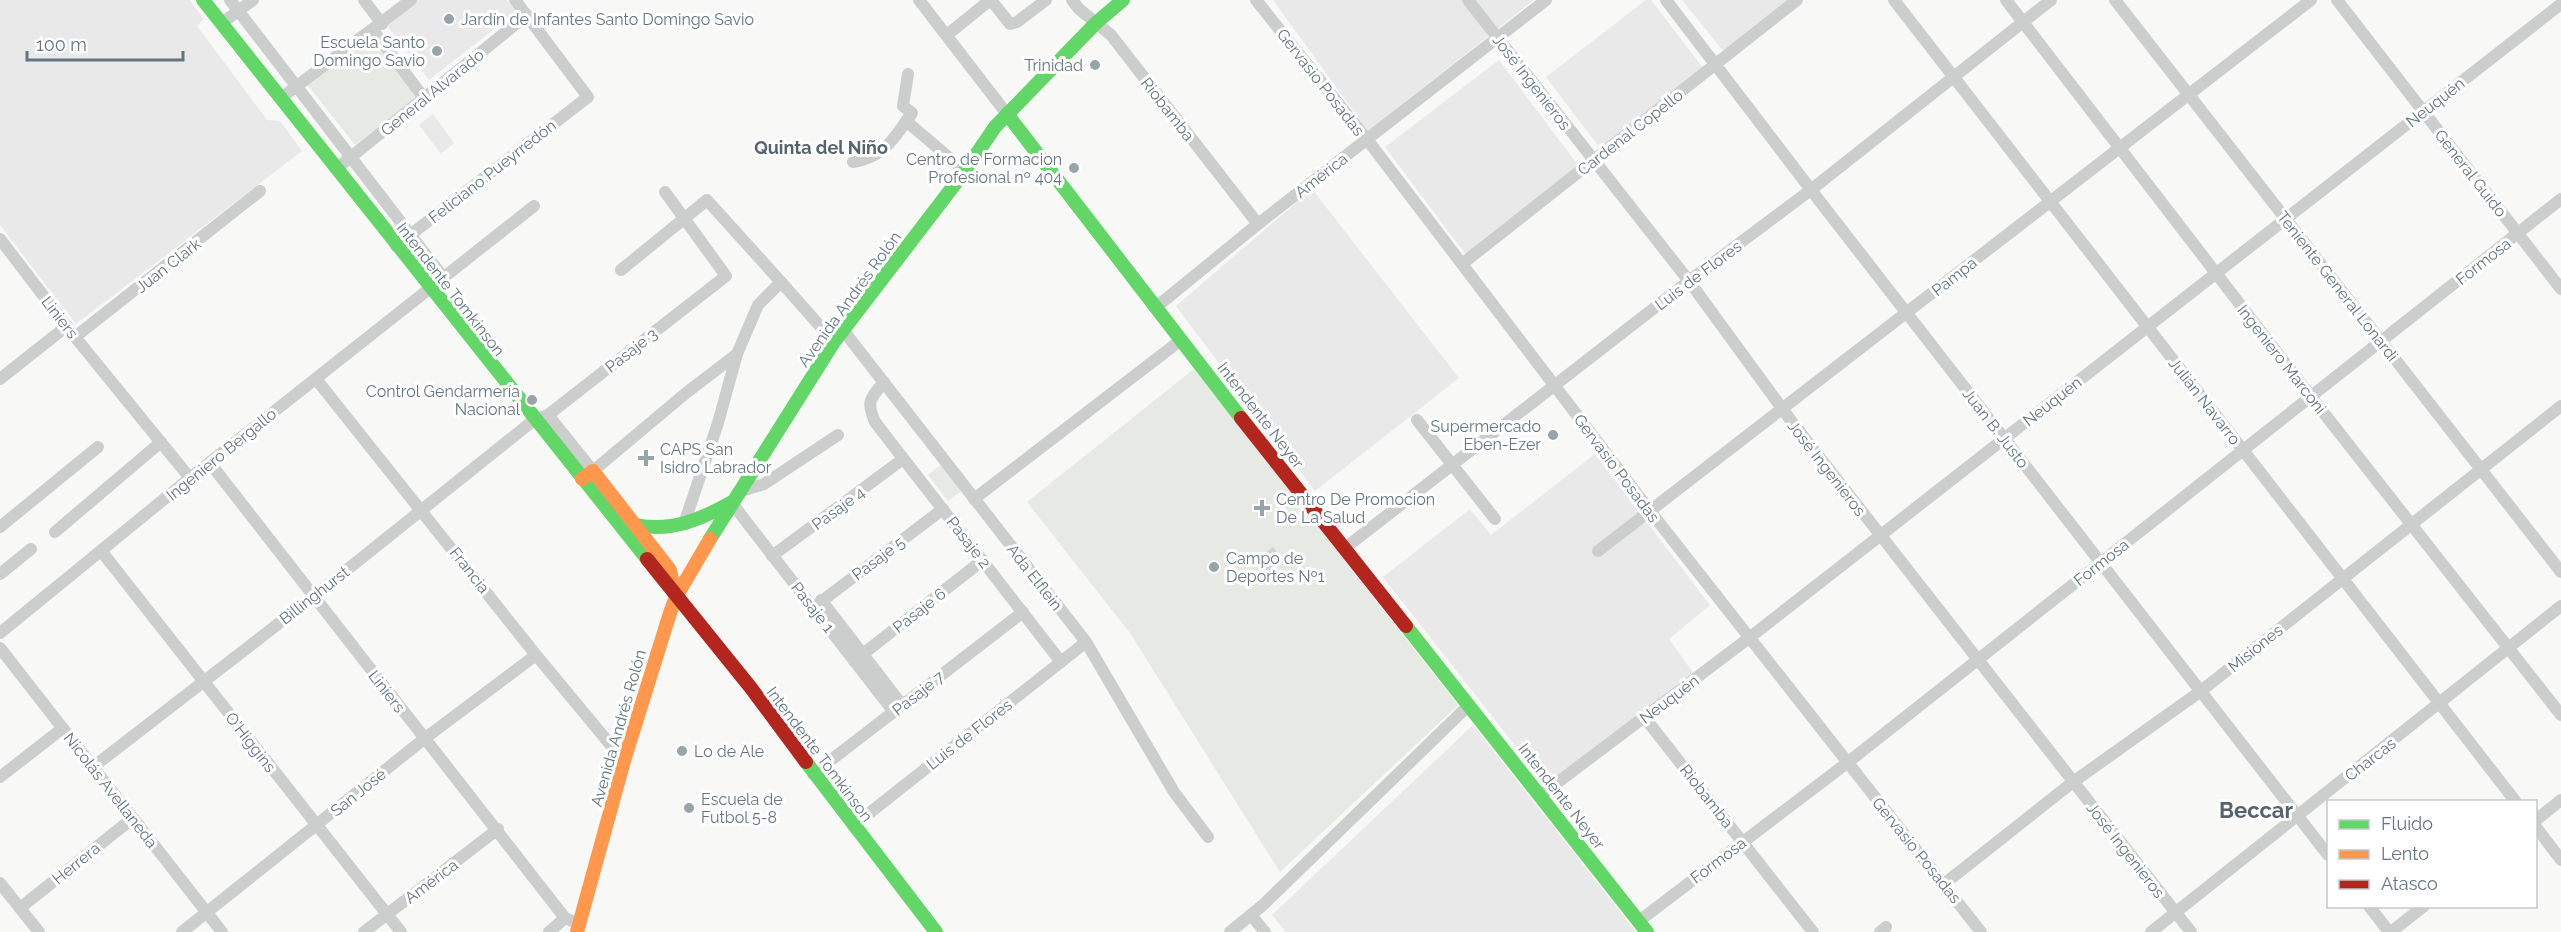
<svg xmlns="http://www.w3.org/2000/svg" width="2561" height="932" font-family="Raleway,sans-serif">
  <rect width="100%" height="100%" fill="#f8f8f7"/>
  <!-- built -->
  <g fill="#e8e9e8">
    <path d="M0,0H190L204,19L197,26L267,120L280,121L302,151L76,324L0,225Z"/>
    <path d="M412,0H507L516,12L429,80L384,22Z"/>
    <path d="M1273,0H1534L1368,131Z"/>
    <path d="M1646,0H1651L1703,68L1600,148L1546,77Z"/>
    <path d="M1682,0H1789L1724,52Z"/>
    <path d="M1499,60L1581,169L1467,256L1385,147Z"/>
    <path d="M433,114L454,143L441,154L419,125Z"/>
    <path d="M1312,189L1459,378L1315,491L1176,306Z"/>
    <path d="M1595,454L1710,605L1669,639L1694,674L1550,790L1383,577L1470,509L1491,535Z"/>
    <path d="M1473,725L1636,932H1286L1272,915Z"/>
  </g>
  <!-- green -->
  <g fill="#e7e9e4">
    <path d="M376,28L425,91L355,145L306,83Z"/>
    <path d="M1194,369L1458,705L1280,872L1130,633L1027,502Z"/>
    <path d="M941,465L961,491L948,501L928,475Z"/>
  </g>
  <!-- water -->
  <path fill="#cad4d6" d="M1273,547L1283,560L1265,574L1255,561Z"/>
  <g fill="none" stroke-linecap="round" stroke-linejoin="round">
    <!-- street -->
    <g stroke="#cccece" stroke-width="12">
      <path d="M230,0L443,277"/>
      <path d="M364,0L382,24"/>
      <path d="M919,0L1007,114"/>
      <path d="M991,0L1010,24L1017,22L1046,0"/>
      <path d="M1072,0L1079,9L1111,35L1258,224"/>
      <path d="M1256,0L1366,138L1650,511L1981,932"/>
      <path d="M1468,0L1689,281L1792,422L2191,932"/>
      <path d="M1666,0L1825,208L2328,855"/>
      <path d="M1894,0L2516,802"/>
      <path d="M2006,0L2312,398L2561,715"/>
      <path d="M2115,0L2561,572"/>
      <path d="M2337,0L2561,289"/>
      <path d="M222,23L253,0"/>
      <path d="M373,30L424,98"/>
      <path d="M947,35L990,0"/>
      <path d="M281,98L411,0"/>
      <path d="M906,121L965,171"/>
      <path d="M853,162C885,157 895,137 912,113L903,106L908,74"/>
      <path d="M336,169L527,15"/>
      <path d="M0,239L75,337L190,478"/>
      <path d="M396,246L588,97L515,0"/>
      <path d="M1462,264L1797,0"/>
      <path d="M621,270L707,200L781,282"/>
      <path d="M1155,308L1258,224L1546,0"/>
      <path d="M843,330L1086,642L1174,792L1208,837"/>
      <path d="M75,337L260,191"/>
      <path d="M0,379L67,326"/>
      <path d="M316,379L536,655L624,761"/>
      <path d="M884,382C870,399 866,401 875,422L1061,662"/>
      <path d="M548,415L593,471L686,393L737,354"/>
      <path d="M1417,420L1495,519"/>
      <path d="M210,463L565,918"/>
      <path d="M738,492L764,484L838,435"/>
      <path d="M974,499L1181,340"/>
      <path d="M731,502L894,712"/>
      <path d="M684,524L718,423L737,354L758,305L781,282L834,342"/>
      <path d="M0,527L98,447"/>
      <path d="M55,532L161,442"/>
      <path d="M1345,548L1689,281L1812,189L2051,0"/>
      <path d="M1598,551L2311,0"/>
      <path d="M102,552L401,932"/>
      <path d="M772,556L903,459"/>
      <path d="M0,574L31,549"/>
      <path d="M821,600L902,705"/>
      <path d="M814,607L943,509"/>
      <path d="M0,633L190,478L534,206"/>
      <path d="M0,648L222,932"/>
      <path d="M854,661L983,560"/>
      <path d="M1645,718L1813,932"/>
      <path d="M93,767L313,597L534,420L548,415L726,276L665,192"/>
      <path d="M813,774L1023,612"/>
      <path d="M0,777L63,728"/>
      <path d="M1541,795L1749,638L2561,4"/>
      <path d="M2536,820L2561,800"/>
      <path d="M853,826L1086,642"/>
      <path d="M2536,827L2561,860"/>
      <path d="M0,883L39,932"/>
      <path d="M1944,884L2073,782L2201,691L2561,406"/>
      <path d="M2369,906L2389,932"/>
      <path d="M20,908L133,818"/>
      <path d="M1251,915L1265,932"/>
      <path d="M1639,921L1847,763L2561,199"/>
      <path d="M182,932L424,739L536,655"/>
      <path d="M364,932L498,829"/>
      <path d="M549,932L565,918L572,921"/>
      <path d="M1230,932L1263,905L1469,705"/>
      <path d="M1880,932L1886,927"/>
      <path d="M2151,932L2561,606"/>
      <path d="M2391,932L2424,906"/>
    </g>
    <!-- fast -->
    <g stroke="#63d668" stroke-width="14">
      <path d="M203,0L647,559"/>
      <path d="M1007,114L1241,418"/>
      <path d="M636,525C671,532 700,520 730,503"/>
      <path d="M710,539L834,342L965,171L995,127L1096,23L1123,0"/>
      <path d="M1406,626L1647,932"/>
      <path d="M806,762L936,932"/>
    </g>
    <!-- slow -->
    <g stroke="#ff974d" stroke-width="14">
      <path d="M582,479L593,471L670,570L673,584"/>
      <path d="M577,932L624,761L670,613L676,597L710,539"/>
    </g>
    <!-- jam -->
    <g stroke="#b3261e" stroke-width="14">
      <path d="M1241,418L1406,626"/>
      <path d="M647,559L751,688L806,762"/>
    </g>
  </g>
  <!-- markers -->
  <g fill="#97a4aa" stroke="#fff" stroke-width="2">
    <circle cx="449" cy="19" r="6"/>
    <circle cx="437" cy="51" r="6"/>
    <circle cx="1095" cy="65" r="6"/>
    <circle cx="1074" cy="168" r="6"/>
    <circle cx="532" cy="400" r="6"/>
    <circle cx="1553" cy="435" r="6"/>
    <path d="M643 449h6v6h6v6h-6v6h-6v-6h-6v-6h6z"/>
    <path d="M1259 499h6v6h6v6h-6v6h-6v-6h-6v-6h6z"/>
    <circle cx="1214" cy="567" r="6"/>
    <circle cx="682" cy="751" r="6"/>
    <circle cx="689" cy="808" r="6"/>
  </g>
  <g text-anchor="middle" stroke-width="6" stroke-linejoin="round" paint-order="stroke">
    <!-- poi labels -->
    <g font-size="16" fill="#637681" stroke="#fff" text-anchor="start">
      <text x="461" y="25">Jardín de Infantes Santo Domingo Savio</text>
      <text x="425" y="48" text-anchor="end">Escuela Santo<tspan x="425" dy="18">Domingo Savio</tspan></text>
      <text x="1083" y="71" text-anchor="end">Trinidad</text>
      <text x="1062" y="165" text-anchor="end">Centro de Formacion<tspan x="1062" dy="18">Profesional nº 404</tspan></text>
      <text x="520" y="397" text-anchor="end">Control Gendarmería<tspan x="520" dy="18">Nacional</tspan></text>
      <text x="1541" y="432" text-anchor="end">Supermercado<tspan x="1541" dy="18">Eben-Ezer</tspan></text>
      <text x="660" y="455">CAPS San<tspan x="660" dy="18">Isidro Labrador</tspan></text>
      <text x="1276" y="505">Centro De Promocion<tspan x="1276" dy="18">De La Salud</tspan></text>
      <text x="1226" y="564">Campo de<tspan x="1226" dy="18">Deportes Nº1</tspan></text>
      <text x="694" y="757">Lo de Ale</text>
      <text x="701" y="805">Escuela de<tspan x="701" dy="18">Futbol 5-8</tspan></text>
    </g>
    <!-- street labels -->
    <g font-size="16" fill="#637681" stroke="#fff">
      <text transform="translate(1321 82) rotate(52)" y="6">Gervasio Posadas</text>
      <text transform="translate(1532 82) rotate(52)" y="6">José Ingenieros</text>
      <text transform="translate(432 92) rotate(-39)" y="6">General Alvarado</text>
      <text transform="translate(2435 102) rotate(-38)" y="6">Neuquén</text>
      <text transform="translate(1168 109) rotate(52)" y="6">Riobamba</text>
      <text transform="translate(1630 132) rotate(-38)" y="6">Cardenal Copello</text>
      <text transform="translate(492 171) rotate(-38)" y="6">Feliciano Pueyrredón</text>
      <text transform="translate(2471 173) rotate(52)" y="6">General Guido</text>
      <text transform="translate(1321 175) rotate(-38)" y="6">América</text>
      <text transform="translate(2483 261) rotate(-38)" y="6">Formosa</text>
      <text transform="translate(168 265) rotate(-38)" y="6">Juan Clark</text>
      <text transform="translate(1698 275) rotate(-37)" y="6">Luis de Flores</text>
      <text transform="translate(1954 276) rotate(-38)" y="6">Pampa</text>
      <text transform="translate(2338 286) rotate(52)" y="6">Teniente General Lonardi</text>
      <text transform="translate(451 289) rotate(52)" y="6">Intendente Tomkinson</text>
      <text transform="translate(849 299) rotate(-54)" y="6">Avenida Andrés Rolón</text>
      <text transform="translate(60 317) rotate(52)" y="6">Liniers</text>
      <text transform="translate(631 350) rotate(-38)" y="6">Pasaje 3</text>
      <text transform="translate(2282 359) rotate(52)" y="6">Ingeniero Marconi</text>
      <text transform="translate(2052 401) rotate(-38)" y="6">Neuquén</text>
      <text transform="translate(2205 401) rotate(52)" y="6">Julián Navarro</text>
      <text transform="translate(1261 415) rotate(52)" y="6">Intendente Neyer</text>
      <text transform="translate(1996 428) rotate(52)" y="6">Juan B. Justo</text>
      <text transform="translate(221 454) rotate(-39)" y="6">Ingeniero Bergallo</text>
      <text transform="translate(1617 468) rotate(53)" y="6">Gervasio Posadas</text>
      <text transform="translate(1827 468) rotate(52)" y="6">José Ingenieros</text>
      <text transform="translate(838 508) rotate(-36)" y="6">Pasaje 4</text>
      <text transform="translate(969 542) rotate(52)" y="6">Pasaje 2</text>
      <text transform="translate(878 558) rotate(-37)" y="6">Pasaje 5</text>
      <text transform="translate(2101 562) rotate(-38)" y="6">Formosa</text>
      <text transform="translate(470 570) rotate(52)" y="6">Francia</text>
      <text transform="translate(1035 577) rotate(52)" y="6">Ada Elflein</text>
      <text transform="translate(314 595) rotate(-38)" y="6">Billinghurst</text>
      <text transform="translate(813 607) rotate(52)" y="6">Pasaje 1</text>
      <text transform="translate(919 610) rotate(-38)" y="6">Pasaje 6</text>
      <text transform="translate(2255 648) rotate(-39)" y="6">Misiones</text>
      <text transform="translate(387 691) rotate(52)" y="6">Liniers</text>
      <text transform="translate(918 693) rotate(-38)" y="6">Pasaje 7</text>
      <text transform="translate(1669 699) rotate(-37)" y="6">Neuquén</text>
      <text transform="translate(618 728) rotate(-74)" y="6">Avenida Andrés Rolón</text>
      <text transform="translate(969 734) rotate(-38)" y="6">Luis de Flores</text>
      <text transform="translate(251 742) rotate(52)" y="6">O'Higgins</text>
      <text transform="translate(820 754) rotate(53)" y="6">Intendente Tomkinson</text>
      <text transform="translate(2370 759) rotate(-38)" y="6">Charcas</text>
      <text transform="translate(111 790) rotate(52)" y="6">Nicolás Avellaneda</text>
      <text transform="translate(358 792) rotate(-39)" y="6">San José</text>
      <text transform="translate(1562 796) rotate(52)" y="6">Intendente Neyer</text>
      <text transform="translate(1707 796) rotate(52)" y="6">Riobamba</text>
      <text transform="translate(1917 850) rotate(51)" y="6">Gervasio Posadas</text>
      <text transform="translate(2126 850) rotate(52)" y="6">José Ingenieros</text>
      <text transform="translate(1718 860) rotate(-37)" y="6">Formosa</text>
      <text transform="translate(76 863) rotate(-39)" y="6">Herrera</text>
      <text transform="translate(431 881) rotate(-37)" y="6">América</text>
    </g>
    <!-- neighbourhood labels -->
    <g font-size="18" font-weight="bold" fill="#55636c" stroke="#fff">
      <text x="821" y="154">Quinta del Niño</text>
    </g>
    <!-- district labels -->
    <g font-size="22" font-weight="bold" fill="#55636c" stroke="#fff">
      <text x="2256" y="818">Beccar</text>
    </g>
  </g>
  <!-- legend -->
  <rect x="2327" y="800" width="210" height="108" fill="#ffffff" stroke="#c1c8cd" stroke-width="1.5"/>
  <rect x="2339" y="820" width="30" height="9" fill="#63d668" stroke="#c1c8cd" stroke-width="1.5"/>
  <text x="2381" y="830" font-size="18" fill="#637681">Fluido</text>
  <rect x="2339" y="850" width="30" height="9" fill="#ff974d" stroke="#c1c8cd" stroke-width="1.5"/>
  <text x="2381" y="860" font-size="18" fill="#637681">Lento</text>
  <rect x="2339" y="880" width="30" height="9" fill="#b3261e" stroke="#c1c8cd" stroke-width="1.5"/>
  <text x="2381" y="890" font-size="18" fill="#637681">Atasco</text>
  <!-- scale -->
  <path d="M27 51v9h156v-9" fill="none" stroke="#637681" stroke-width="3"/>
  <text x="36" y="51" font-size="18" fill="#637681" stroke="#ffffff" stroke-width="4.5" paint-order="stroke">100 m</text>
</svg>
